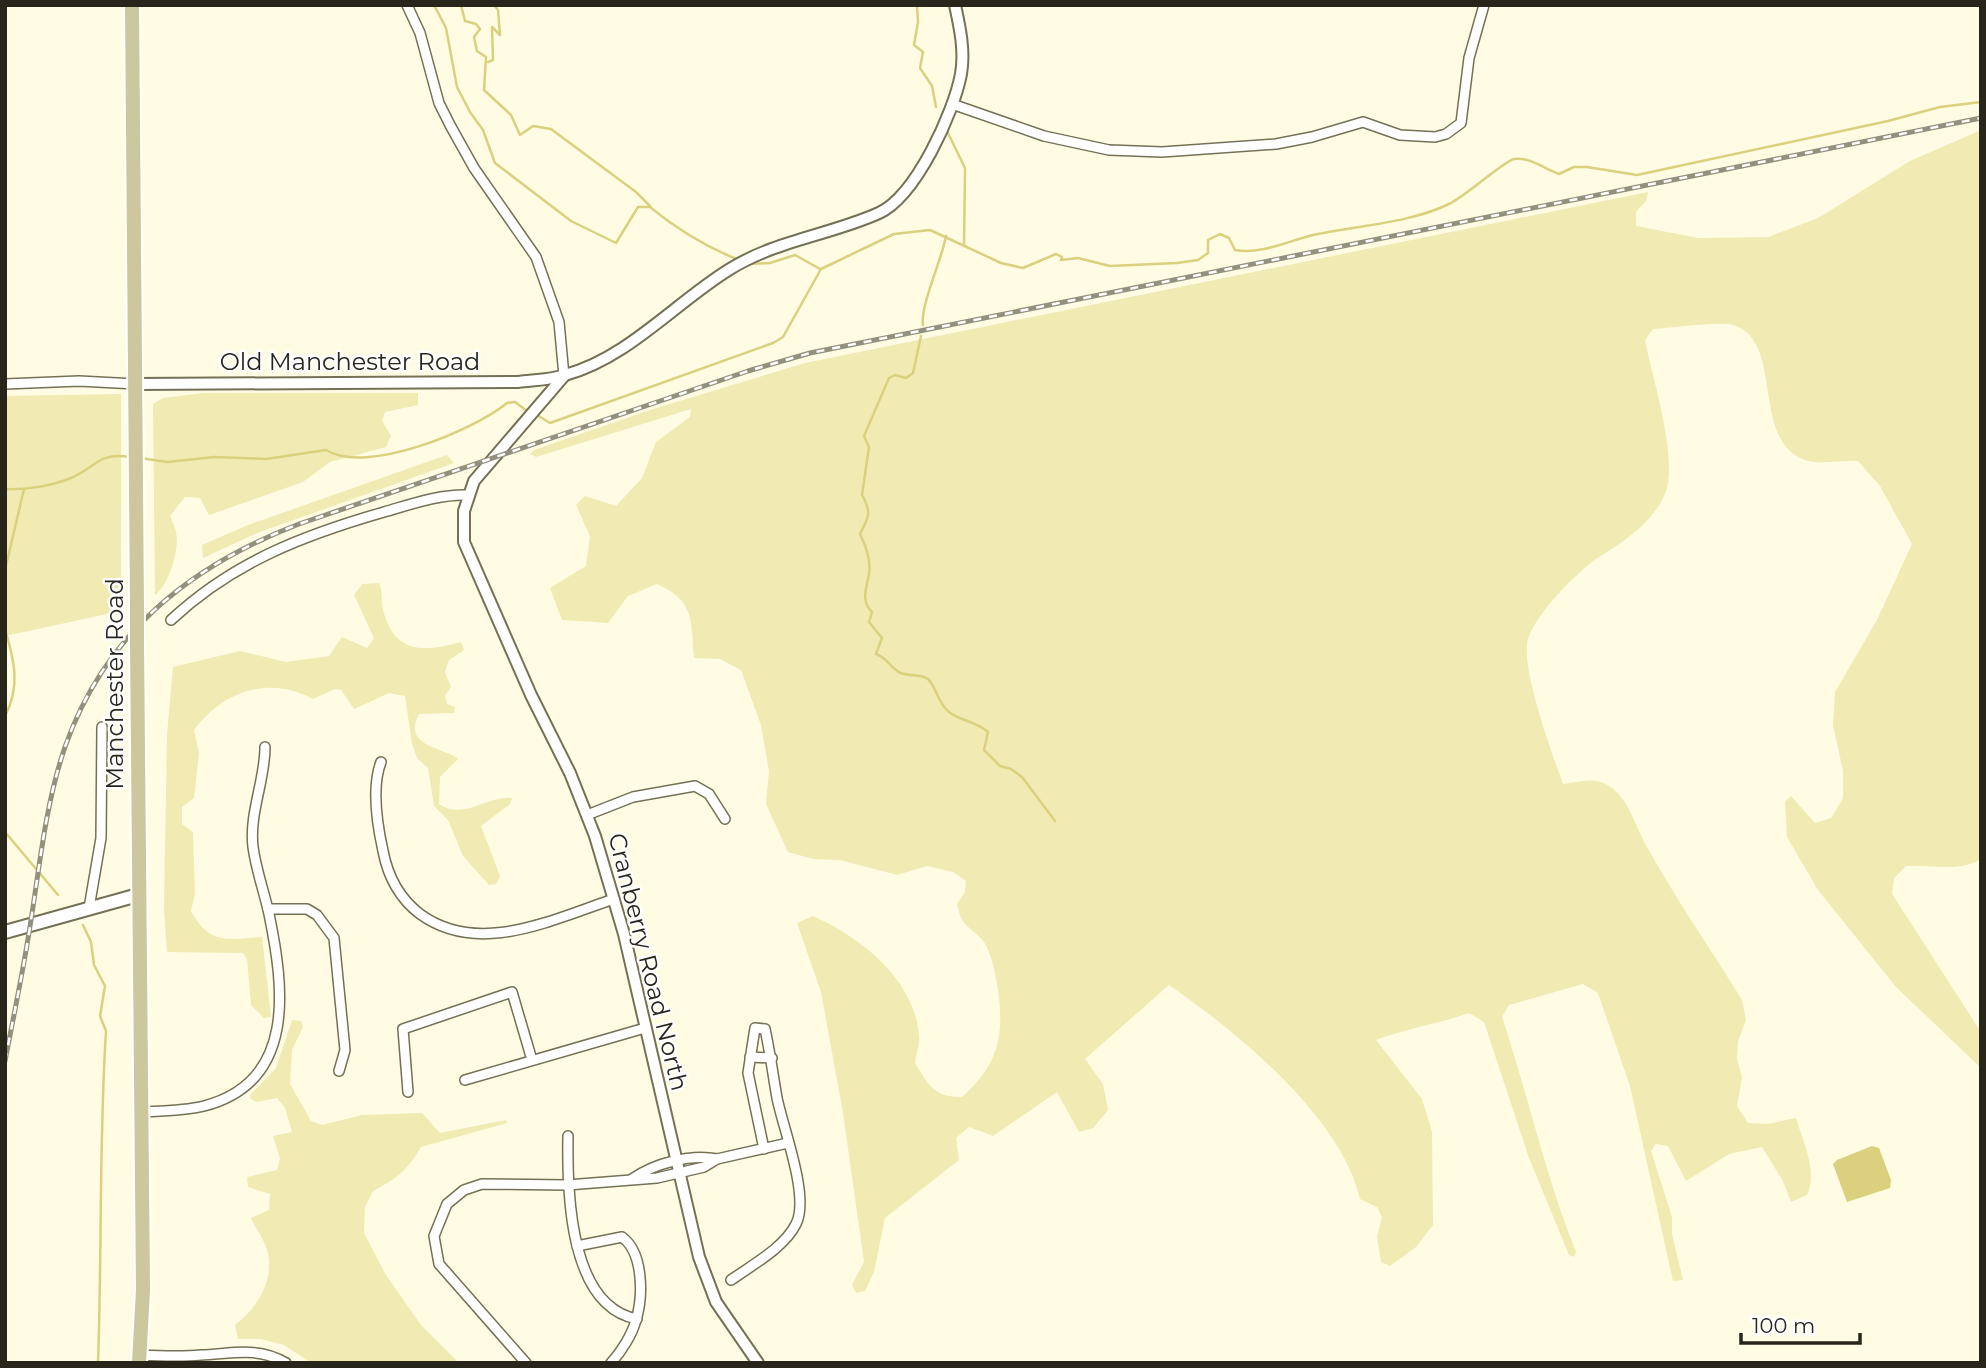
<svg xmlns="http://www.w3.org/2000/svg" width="1986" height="1368" font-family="Montserrat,sans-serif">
  <rect width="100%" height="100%" fill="#fffce3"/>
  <!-- green -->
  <g fill="#f1eab3">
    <path d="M1981,130V859C1957,873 1932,864 1906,866L1894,878L1892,894L1981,1032V1068L1896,987L1818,890L1787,837L1785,802L1791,796L1815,823L1831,818L1843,798V771L1833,725L1835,692L1877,620L1912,544L1880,486L1858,461C1843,460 1819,465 1805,460C1750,441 1785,340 1733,325C1720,321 1670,328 1653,329L1645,340C1652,377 1678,457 1666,491C1656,520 1624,542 1599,557C1579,570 1528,620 1527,646C1524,677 1552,753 1563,784C1578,782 1595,776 1609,786C1629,799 1635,825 1646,845C1675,898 1710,948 1742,1000L1746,1020L1738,1041L1737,1059L1742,1077L1737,1106L1748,1123L1768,1124L1796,1118C1803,1142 1818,1171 1807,1195L1791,1202L1783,1181L1762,1147L1729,1154L1686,1181L1668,1146L1656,1144L1651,1151L1672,1217V1234L1683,1280L1673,1281L1630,1086L1598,993L1583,984L1509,1005L1502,1017C1528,1095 1545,1175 1576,1252L1574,1257L1569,1255L1529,1158L1484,1022L1469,1013C1438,1024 1407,1028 1376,1040L1422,1099L1432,1132L1433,1225L1416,1247L1390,1266L1381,1262L1377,1237L1382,1217L1377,1207L1360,1199C1341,1116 1237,1032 1169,985L1085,1059L1103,1084L1108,1110L1093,1128L1079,1132L1057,1092L993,1136L969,1127L956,1138L959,1160L885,1218L874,1272L865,1291L856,1293L852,1285L864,1262L843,1113L821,992L797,923L813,916C860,937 915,979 919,1036C920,1044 916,1054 915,1063C929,1085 933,1097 962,1097C1000,1063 1005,1033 997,984C995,972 991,952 984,942C970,925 962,929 957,904L965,892L966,881L953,872L927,866L897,875L840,860L813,859L788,852L766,804L769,771L761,725L741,670L720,659L694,658C691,620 695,601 657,584L628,596L608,623L562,620L550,588L586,566L590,536L576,505L585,496L616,506L642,478L656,442L690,417L691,409L536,457L530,454L534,450L653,409L805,363L1648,192L1646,201L1636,212V226L1698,238L1768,237L1818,218L1910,161Z"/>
    <path d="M203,393H418V405L385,412L382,421L391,436L386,447L330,462L303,482L209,515L200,498L185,497L170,516C172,521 175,527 176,532C180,549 169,585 155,595L153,404L163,398Z"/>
    <path d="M121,394V611L5,636V396Z"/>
    <path d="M447,455L454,463L257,533L203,558L202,545L248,525Z"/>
    <path d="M379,583C383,592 381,600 383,610C395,655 424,652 461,642L464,650L449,660L445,672L451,687L445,695L447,704L455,707L454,713L419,714C401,747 446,748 458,759L440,777L439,804C463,821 488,795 512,798L510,804L481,826L500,876L496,884L489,885L463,856L448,820L434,806L428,768L417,758L412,744L405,696L389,693L354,709L341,690L335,689L313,699C269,675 223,691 194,730L199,753L194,798L182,807V824L193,832L195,894L191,911C210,946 228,939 262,937L271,1017L264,1018L251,1005L247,959L243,953L167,952L164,908L167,735L173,667L240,651L286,662L329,656L342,637L367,648L374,638L354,595L362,584Z"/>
    <path d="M292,1020L301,1021L303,1027L292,1050L290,1084L311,1121L322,1125L362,1115L422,1113L440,1133L506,1120L507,1123L421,1147C407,1171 396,1179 373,1191L365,1207L364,1233L386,1275L421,1325L459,1363H311L284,1345L261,1339H238L235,1325C256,1309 274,1282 268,1253C266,1242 256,1229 251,1218L269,1210L270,1194L248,1187L247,1177L277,1170L280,1159L273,1136L292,1132L285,1108L277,1098L256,1102L250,1098L251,1094L276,1068Z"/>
  </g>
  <!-- water -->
  <path fill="#dbd07d" d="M1872,1146L1879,1148L1891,1180L1890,1188L1847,1202L1833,1164L1837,1160Z"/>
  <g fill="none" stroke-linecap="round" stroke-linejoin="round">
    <!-- stream -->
    <g stroke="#dbd07d" stroke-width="2.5">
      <path d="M434,5L446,28L457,87L470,112L483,130L495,163L571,221L616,243L638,207H650C678,230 706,247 739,260"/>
      <path d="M461,5L465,21L476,24L480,29L474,37L477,51L486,57L484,90L511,115L520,135L533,126L551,129L636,192L650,206"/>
      <path d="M917,5L918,22L914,45L923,52L920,68L932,86L936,107"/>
      <path d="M488,62L493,60L492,27L500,35L498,10L494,5"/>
      <path d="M947,131L965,168L964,246"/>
      <path d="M749,264L770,263L795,255L820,269"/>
      <path d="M923,325C920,305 942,260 946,236"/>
      <path d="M921,336L913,373L906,378L895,375L889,378L864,436L869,447L862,495C872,513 869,516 860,534C866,546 871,561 869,574C867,587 860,601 872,612L869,622L882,638L876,654C889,659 891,669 901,673C910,677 920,673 928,679C937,688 938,704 949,712C960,721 976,721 988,732L984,750L1000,766L1011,769L1022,777L1055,821"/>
      <path d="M537,415L550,423L773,343L783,337L821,269L894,234L930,230L1001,263L1023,268L1056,254L1062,257L1061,260L1078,258L1110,266L1177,263L1198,260L1208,253V240L1220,234L1229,238L1235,250C1260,255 1288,241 1313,235C1358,225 1407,224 1449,204C1466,196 1504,161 1514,159C1531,157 1544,169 1559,174L1574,167H1587L1637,175L1888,121L1940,107L1981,102"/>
      <path d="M140,458L168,462L214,457L266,459L326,450C366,475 473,431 507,403L515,402L527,411"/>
      <path d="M5,489C25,490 52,486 71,478C96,468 97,452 130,457"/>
      <path d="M5,570L24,489"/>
      <path d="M5,629C14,660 21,686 5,716"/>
      <path d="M5,832L58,895"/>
      <path d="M83,925L91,942L94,965L105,986L100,1016L106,1031C99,1141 102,1252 98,1363"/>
    </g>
    <defs>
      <g id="minor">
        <path d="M407,5L420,33L439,103L450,125L474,168L536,257L559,322L564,376"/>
        <path d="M952,104L1044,136L1109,150L1162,152L1276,144L1312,137L1363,122L1400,135L1435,137L1446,134L1461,123L1469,58L1484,5"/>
        <path d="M5,384L79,381L136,384"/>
        <path d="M171,620C233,562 304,535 384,512C412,504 439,494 468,495"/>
        <path d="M381,762C371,788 377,824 383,851C388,877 399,898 420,914C479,957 553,919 614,899"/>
        <path d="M587,815L633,797L695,786L709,794L725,819"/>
        <path d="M89,908L101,838L102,727"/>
        <path d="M268,909H307L317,915L334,938L345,1050L339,1071"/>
        <path d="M750,1057L772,1058"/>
        <path d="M465,1080L645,1028"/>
        <path d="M408,1092L403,1029L512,992L532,1060"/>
        <path d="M141,1112C162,1111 184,1111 204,1106C297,1082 284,987 269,914C264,891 256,870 253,847C249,813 265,781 265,747"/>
        <path d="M568,1136C567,1189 568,1306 637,1319"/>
        <path d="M632,1179C655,1163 690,1154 717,1159L788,1143"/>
        <path d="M577,1246L622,1237C644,1253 643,1297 636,1320C632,1335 621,1352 611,1363"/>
        <path d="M731,1280C752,1265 784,1248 796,1224C810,1197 783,1128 777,1098C773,1075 770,1052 765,1029L755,1028L748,1073L764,1149"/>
        <path d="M140,1355C160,1356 180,1357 201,1355C231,1354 258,1346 286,1363"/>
        <path d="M526,1363L439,1264L434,1236L447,1204L464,1190L482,1184L567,1185L657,1178L704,1167L717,1159"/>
      </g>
      <g id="tertiary">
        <path d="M564,376L474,481L464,511V542L531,695L570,773L595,836L624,934L699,1257L716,1302L758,1363"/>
        <path d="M136,384L518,382C533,380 551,380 565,375C628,358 676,302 730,269C777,240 830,235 879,213C916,196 954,112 961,74C965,51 960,28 955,5"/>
      </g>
      <path id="secondary" d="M5,932L138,895"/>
      <g id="primary">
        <path d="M132,5L137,608"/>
        <path d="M137,643L143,1290L139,1363"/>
      </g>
    </defs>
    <!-- minor casing -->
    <use href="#minor" stroke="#747156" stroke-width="12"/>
    <!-- tertiary casing -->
    <use href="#tertiary" stroke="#747156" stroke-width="14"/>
    <!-- secondary casing -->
    <use href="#secondary" stroke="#747156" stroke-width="16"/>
    <!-- primary casing -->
    <use href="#primary" stroke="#fff" stroke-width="18"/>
    <!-- minor -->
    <use href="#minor" stroke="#fff" stroke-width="9"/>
    <!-- tertiary -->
    <use href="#tertiary" stroke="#fff" stroke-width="10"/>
    <!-- secondary -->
    <use href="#secondary" stroke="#fff" stroke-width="12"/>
    <!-- primary -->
    <use href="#primary" stroke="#ccc79c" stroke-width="14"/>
    <defs>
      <path id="rail" d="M5,1061C14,1014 24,967 31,920C40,863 46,802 65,747C105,633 190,566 299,524L748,371L810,353L1981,118"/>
    </defs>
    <!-- rail casing -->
    <use href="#rail" stroke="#93907e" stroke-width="5"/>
    <!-- rail -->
    <use href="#rail" stroke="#fff" stroke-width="2.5" stroke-dasharray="8" stroke-linecap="butt"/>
    <defs>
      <path id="primary-bridge" d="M137,608V643"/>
    </defs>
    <!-- primary-bridge casing -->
    <use href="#primary-bridge" stroke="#fff" stroke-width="18" stroke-linecap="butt"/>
    <!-- primary-bridge -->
    <use href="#primary-bridge" stroke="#ccc79c" stroke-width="14"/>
  </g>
  <g text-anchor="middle" stroke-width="5" stroke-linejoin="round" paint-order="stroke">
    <!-- street labels -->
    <g font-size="24" fill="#28261b" stroke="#fff">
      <text x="350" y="370">Old Manchester Road</text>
      <text transform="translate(115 684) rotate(-90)" y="8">Manchester Road</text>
      <text transform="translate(648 962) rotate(76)" y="8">Cranberry Road North</text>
    </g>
  </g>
  <!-- border -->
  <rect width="1986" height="1368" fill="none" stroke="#28261b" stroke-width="14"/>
  <!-- scale -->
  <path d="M1741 1333v10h119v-10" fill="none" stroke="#28261b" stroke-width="3.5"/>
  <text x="1752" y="1333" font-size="21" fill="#28261b" stroke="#ffffff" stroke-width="5" paint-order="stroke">100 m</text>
</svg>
